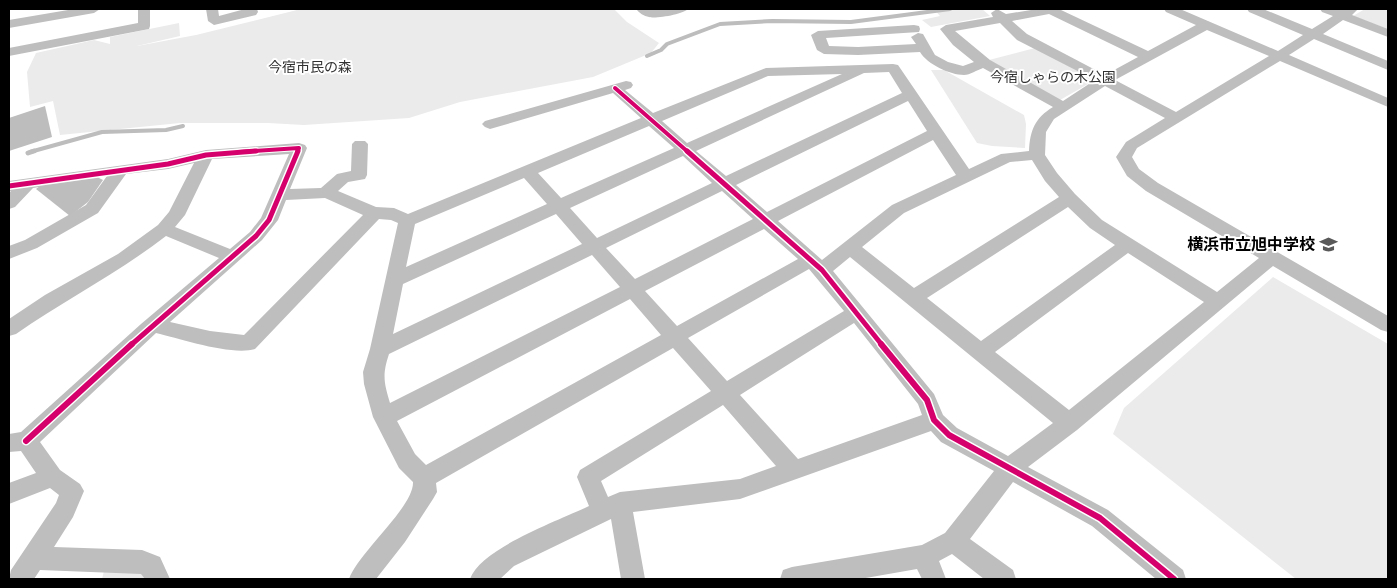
<svg xmlns="http://www.w3.org/2000/svg" width="1397" height="588" font-family="'Roboto Condensed','Noto Sans JP',sans-serif">
  <rect width="100%" height="100%" fill="#fff"/>
  <!-- green -->
  <g fill="#ebebeb">
    <path d="M301,9H614L627,22L659,43L651,53L593,77L460,102L409,118L304,125L268,123H180L60,135L53,101L30,107L27,72L36,53L94,40L110,44V37L179,23L180,36L137,46L196,35Z"/>
    <path d="M934,9H982L990,16L931,27L922,20L940,16Z"/>
    <path d="M1365,9H1388V29L1353,16Z"/>
    <path d="M1035,48L1095,80L1060,100L989,60Z"/>
    <path d="M931,70H944L1024,115L1026,124L1025,148L992,146L977,143Z"/>
    <path d="M1273,277L1388,344V579H1296L1113,434L1124,408Z"/>
    <path d="M104,571L143,572L147,579H102Z"/>
  </g>
  <!-- water -->
  <g fill="#bdbdbd">
    <path d="M45,106L52,137L9,151V118Z"/>
    <path d="M97,177L103,180L88,202L70,216L36,189L40,186Z"/>
  </g>
  <g fill="none" stroke-linecap="round" stroke-linejoin="round">
    <!-- stream-far1 -->
    <g stroke="#bdbdbd" stroke-width="4">
      <path d="M647,56L661,50L667,44L720,24L772,21L851,22L950,9"/>
      <path d="M30,152L102,132L166,130L183,126"/>
    </g>
    <!-- stream -->
    <path stroke="#bdbdbd" stroke-width="5" d="M28,153L34,151"/>
    <!-- minor -->
    <g fill="#bebebe" fill-rule="evenodd">
      <path d="M74,9H100L94,13L9,28V20Z"/>
      <path d="M138,9H150V26L149,29L9,56V48L138,23Z"/>
      <path d="M206,9H218L219,16L245,9H257L258,12L256,15L214,25L208,21Z"/>
      <path d="M636,9H688C684,14 656,19 649,17C644,16 639,13 636,9Z"/>
      <path d="M997,9L1006,14L1037,9H1062L1061,10L1148,51L1196,25L1166,12L1164,9H1180L1278,51L1303,35L1249,12L1247,9H1263L1312,29L1333,16L1322,12L1320,9L1341,10L1358,9L1352,15L1388,29V37L1343,20L1323,34L1388,61V70L1314,39L1289,55L1388,98V107L1280,61L1137,148L1132,157L1139,169L1158,183L1388,316V332L1381,330L1273,266L1077,430L1028,467L1108,510L1183,570L1186,579H1156L1092,526L1013,482L970,539L1013,570L1016,579H984L952,554L939,561L946,579H922L917,569L860,579H780L783,570L792,567L922,545L945,533L994,471L941,442L931,431L740,499L633,512L645,579H621L611,519L514,566L500,579H470C481,548 558,521 589,506L577,477L580,470L711,391L673,348L436,483L437,492L433,499L405,542L376,579H349C358,553 414,507 413,482L399,468L373,417L364,384L363,372L370,349L398,223L391,220L379,219L255,349C232,356 181,339 156,333L40,442L60,470L80,484L84,491L73,517L54,547L142,550L160,557L170,579H145L141,574L40,570L34,579H9L11,570L56,503L59,495L50,488L9,504V483L36,473L21,451L9,452V434L21,432L141,324L219,258L166,236C118,273 65,300 16,334L9,336V319L45,295L118,254L158,225L169,212L194,163L168,169L126,174L98,213L37,248L9,259V246L25,240L86,205L107,176L33,188L15,207L9,209V193L11,191H9V181L168,159L206,150L299,143L305,145L307,148L290,189L321,188L337,174L351,171L352,144L355,141H365L368,144L367,175L365,179L348,182L338,191L376,207L394,208L408,214L641,118L613,93L490,129L485,127L482,124L485,121L626,81L631,82L633,85L631,88L625,90L653,113L766,68L893,64L898,65L969,169L1001,154L1029,151C1030,130 1035,118 1053,107L983,68C977,70 970,75 964,75C950,75 927,64 920,52L858,55L824,54L817,50L811,35L818,31L914,25L919,26L920,29L919,32L826,38L829,46L858,47L916,44L911,37L918,33L923,34L935,55L948,62L963,66L974,62L953,45L940,29L946,25L993,17L991,13ZM1049,14L1138,57L1105,75L1027,34L1012,21ZM1000,23L1017,40L1095,80L1063,101L990,60L955,31ZM1207,30L1269,56L1176,112L1115,80ZM889,72L902,93L726,176L696,151L864,73ZM842,74L687,143L662,121L768,76ZM1105,86L1165,118L1126,142L1116,157L1127,176L1146,191L1259,258L1217,292L1102,220L1075,194L1057,173L1045,155L1046,132L1054,119ZM908,101L927,131L767,212L736,185ZM649,126L674,148L561,198L538,173ZM933,140L956,175L892,205L822,260L778,221ZM289,154L261,218L250,232L230,249L175,227L185,215L212,159ZM683,156L712,183L597,238L570,208ZM1032,160L1045,181L1059,197L914,288L862,247L904,213L1010,162ZM524,178L547,204L406,267L415,224ZM722,191L753,219L635,279L606,248ZM325,198L363,215L244,335L210,331L170,322L262,240L278,220L286,200ZM1068,207L1090,228L1115,245L981,341L927,298ZM556,214L582,244L393,334L403,284ZM764,229L798,259L677,326L645,291ZM1128,253L1204,302L1069,410L995,352ZM592,255L620,287L390,403C384,383 382,375 389,354ZM850,257L1053,423L1008,456L957,428L943,415L934,394L833,271ZM809,269L844,311L727,381L688,338ZM630,299L661,335L426,465L415,454L397,421ZM854,323L918,404L922,415L798,459L740,395ZM723,405L776,466L740,479L620,492L608,497L601,481Z"/>
    </g>
    <defs>
      <g id="cycleway-far2">
        <path d="M615,88L688,152"/>
        <path d="M239,152L299,148L297,152"/>
      </g>
      <g id="cycleway-far1">
        <path d="M687,151L822,270L882,345"/>
        <path d="M9,186L168,164L206,155L256,151"/>
        <path d="M131,345L256,236L269,220L298,151"/>
      </g>
      <g id="cycleway">
        <path d="M881,344L927,400L934,420L949,435L1100,518L1174,579"/>
        <path d="M26,441L132,344"/>
      </g>
    </defs>
    <!-- cycleway-far2 casing -->
    <use href="#cycleway-far2" stroke="#fff" stroke-width="6"/>
    <!-- cycleway-far1 casing -->
    <use href="#cycleway-far1" stroke="#fff" stroke-width="8"/>
    <!-- cycleway casing -->
    <use href="#cycleway" stroke="#fff" stroke-width="9"/>
    <!-- cycleway-far2 -->
    <use href="#cycleway-far2" stroke="#d6006c" stroke-width="4"/>
    <!-- cycleway-far1 -->
    <use href="#cycleway-far1" stroke="#d6006c" stroke-width="5"/>
    <!-- cycleway -->
    <use href="#cycleway" stroke="#d6006c" stroke-width="6"/>
  </g>
  <!-- icons -->
  <defs>
    <symbol id="school-bare" viewBox="-9 -9 18 18"><path d="M0-5L7-2L0 1L-7-2ZM-4 1L0 2.5L4 1V4Q0 6-4 4Z" fill="#595959" stroke="#fff" stroke-width="2.5" paint-order="stroke"/></symbol>
  </defs>
  <g fill-rule="evenodd">
    <use href="#school-bare" x="1316" y="232" width="25" height="25"/>
  </g>
  <g text-anchor="middle" stroke-width="4" stroke-linejoin="round" paint-order="stroke">
    <!-- far-park labels -->
    <g font-size="14" fill="#313131" stroke="#fff">
      <text x="310" y="72">今宿市民の森</text>
      <text x="1053" y="82">今宿しゃらの木公園</text>
    </g>
    <!-- poi labels -->
    <g font-size="16" font-weight="bold" fill="#000" stroke="#fff" text-anchor="end">
      <text x="1315" y="250">横浜市立旭中学校</text>
    </g>
  </g>
  <!-- border -->
  <rect width="1397" height="588" fill="none" stroke="#000000" stroke-width="20"/>
</svg>
